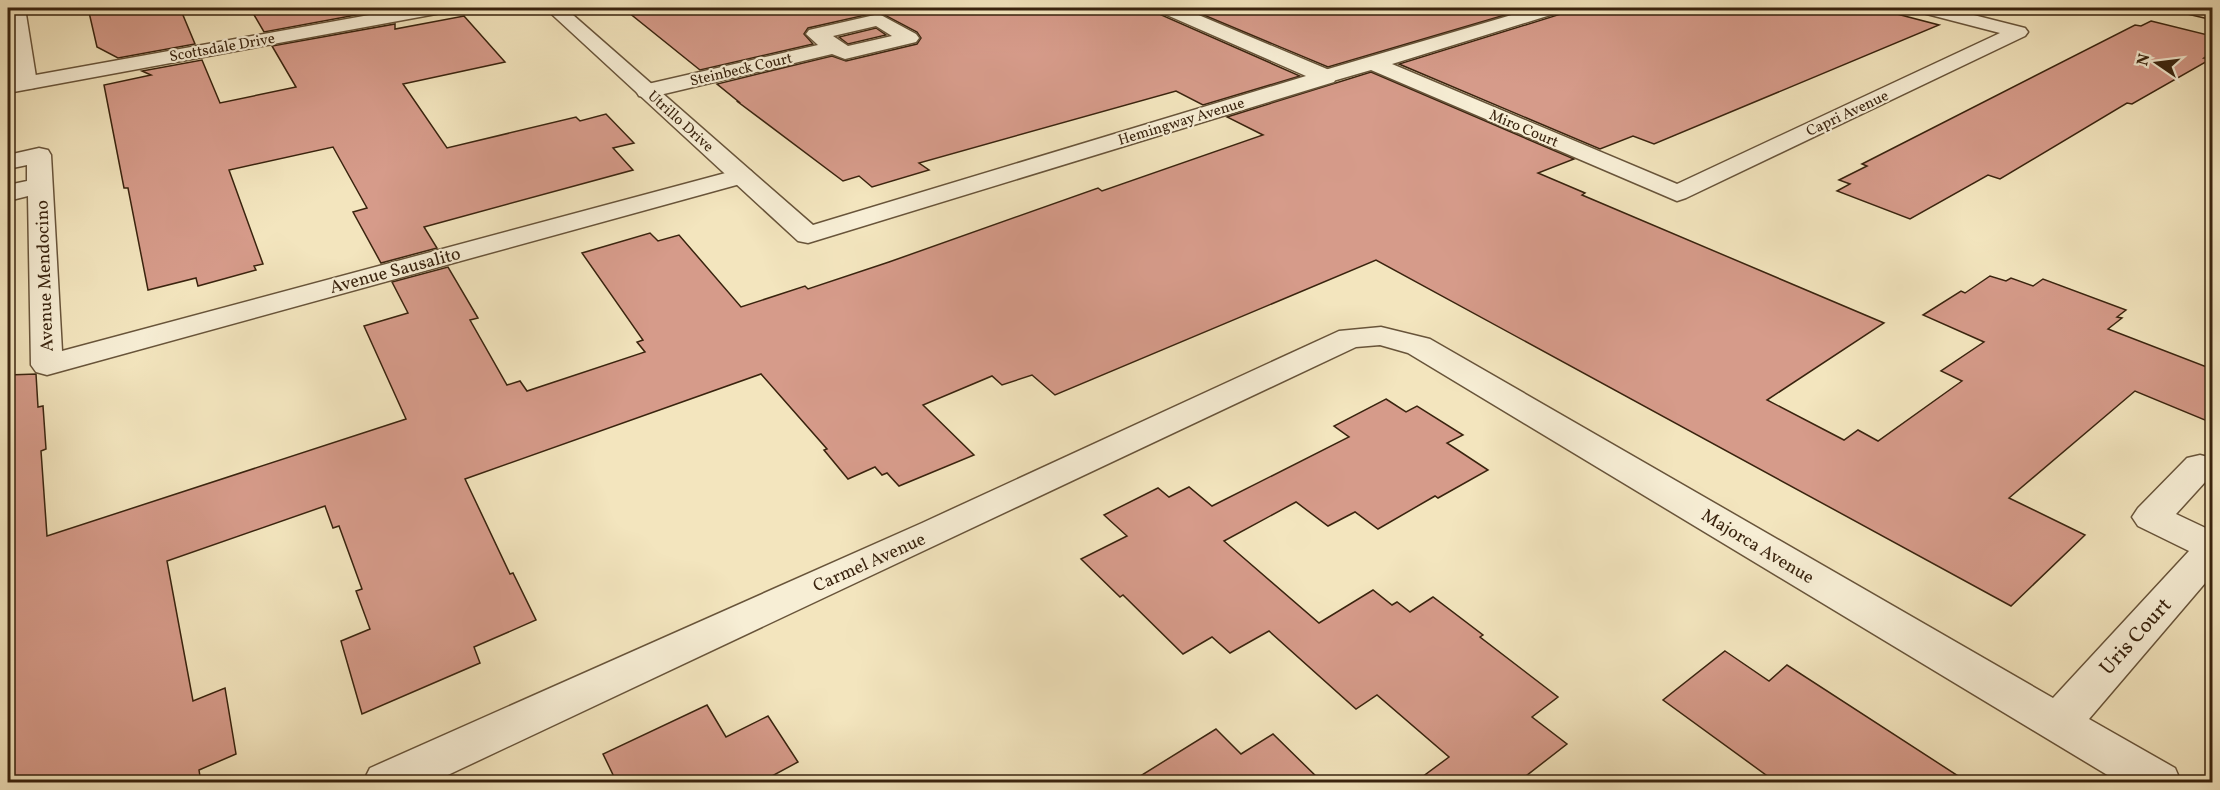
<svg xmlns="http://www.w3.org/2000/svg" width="2220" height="790" font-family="Vollkorn,serif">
  <rect width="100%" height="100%" fill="#f3e5be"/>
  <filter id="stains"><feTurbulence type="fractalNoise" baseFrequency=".00333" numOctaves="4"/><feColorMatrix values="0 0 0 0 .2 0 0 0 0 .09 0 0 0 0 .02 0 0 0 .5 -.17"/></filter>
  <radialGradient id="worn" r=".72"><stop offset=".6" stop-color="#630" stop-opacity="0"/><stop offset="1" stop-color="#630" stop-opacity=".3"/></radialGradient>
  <!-- building -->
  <g fill="#d69b8a" stroke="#39230e" stroke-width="1.5">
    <path d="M88,8H180L195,44L118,58L97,47Z"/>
    <path d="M250,8H394L264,32Z"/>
    <path d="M623,8H1156L1159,14L1300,76L1203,105L1176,91L919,163L929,170L872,187L859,176L843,181L738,102H739L717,84L832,56L846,61L917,44L921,38L917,32L879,12L808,28L804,34L813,44L700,70Z"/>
    <path d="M1187,8H1529L1328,67Z"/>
    <path d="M1564,8H1874L1939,25L1654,144L1633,136L1600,149L1399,64L1561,14Z"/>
    <path d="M464,16L505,62L403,84L447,148L576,117L580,121L606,114L634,143L613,148L633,170L424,227L437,248L381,263L353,212L367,208L333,147L229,170L263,264L254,266L256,270L198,286L196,278L148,290L128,188H124L104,85L151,75L142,71L202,60L220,103L296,87L272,46L395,24V29Z"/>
    <path d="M2151,21L2212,36V53L2204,58L2211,59L2132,104L2127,103L2000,179L1988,175L1910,219L1837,191L1850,184L1839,180L1867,166L1862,164L2135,25L2141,26Z"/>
    <path d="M876,28L886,35L848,44L839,37Z"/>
    <path d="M1371,72L1574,159L1538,173L1585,193L1582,195L1884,323L1767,400L1844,440L1858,430L1878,441L1962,381L1941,371L1984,342L1923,315L1961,291L1965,293L1990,276L2006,281L2011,278L2033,286L2043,279L2126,310L2117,317L2122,318L2108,329L2212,369V423L2135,391L2009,498L2085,535L2011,606L1376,260L1055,395L1032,375L1002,385L992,376L923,405L974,455L899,486L887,473L882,475L875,467L848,479L824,450L827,449L761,374L465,479L510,574L513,573L536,620L474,647L480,663L362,714L341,641L370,629L356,591L362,589L339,526L333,528L325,506L167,561L193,701L225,688L236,754L199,770L201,783H10L8,634V375L36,374L38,407L43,406L46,449L41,451L47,536L406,419L364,326L408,313L392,282L448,267L478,318L470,320L507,385L520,381L527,391L645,352L637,342L643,340L582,253L650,233L658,241L679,235L741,307L805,286L808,289L889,262L1098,188L1102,191L1263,135L1227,117Z"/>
    <path d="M1386,399L1406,412L1417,406L1463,435L1447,443L1488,470L1438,498L1435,496L1378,529L1355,512L1328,526L1296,502L1224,541L1319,623L1373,590L1392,605L1397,602L1410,612L1433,597L1483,635L1480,637L1558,697L1532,717L1567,744L1517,783H1414L1449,757L1377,695L1356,709L1269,631L1230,653L1212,637L1183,654L1123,595L1120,597L1081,559L1127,536L1104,515L1158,488L1169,497L1189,487L1212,506L1349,437L1334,426Z"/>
    <path d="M1725,651L1769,681L1787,665L1969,783H1777L1663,700Z"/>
    <path d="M707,705L726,737L768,716L798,762L759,783H617L603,754Z"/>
    <path d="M1216,729L1241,754L1273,734L1323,783H1129Z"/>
  </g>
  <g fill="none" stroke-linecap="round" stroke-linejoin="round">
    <defs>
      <g id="minor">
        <path d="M8,8H25L37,83L34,88L26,89L18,88L15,83Z"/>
        <path d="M1535,8H1562L1560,12L1392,64L1677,184L2000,33L1919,12L1917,8H1946L2025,28L2028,32L2025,36L1686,198L1677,201L1371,70L1326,83L1318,82L1315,77L1318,72Z"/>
        <path d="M879,14L916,34L919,38L916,42L845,59L832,54L647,98L639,96L636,91L639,86L818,45L806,34L809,30ZM876,26L892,36L848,46L833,36Z"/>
        <path d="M39,148L48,150L51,155L62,351L733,171L742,169L751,171L754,176L751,181L47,375L36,372L31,365L28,196L8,201V185L27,181V165L8,169V155Z"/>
        <path d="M1381,327L1430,339L2053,698L2189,551L2138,526L2132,517L2138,508L2187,458L2200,455L2212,458V482L2206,481L2176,514L2212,531V575L2089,719L2175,768L2181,782H2119L1408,353L1380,345L1356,347L433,782H363L370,768L922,523L1339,331Z"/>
      </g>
      <g id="tertiary">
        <path d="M408,8H445L443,12L436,14L8,93V80Z"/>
        <path d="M545,8H565L813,225L1306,76L1160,12L1158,8H1182L1334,72L1337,77L1334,82L808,243L798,241Z"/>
      </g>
      <path id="primary" d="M2180,8H2212V19L2182,12Z"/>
    </defs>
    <!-- minor casing -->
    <use href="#minor" stroke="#68543a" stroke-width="3"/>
    <!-- tertiary casing -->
    <use href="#tertiary" stroke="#68543a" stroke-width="3"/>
    <!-- primary casing -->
    <use href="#primary" stroke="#39230e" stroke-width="3"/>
    <!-- minor -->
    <use href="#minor" fill="#f7eed5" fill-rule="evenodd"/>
    <!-- tertiary -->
    <use href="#tertiary" fill="#f7eed5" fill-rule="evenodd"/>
    <!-- primary -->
    <use href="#primary" fill="#f3e5be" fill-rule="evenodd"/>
  </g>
  <g text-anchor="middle" stroke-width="4.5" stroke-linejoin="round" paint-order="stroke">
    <!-- far-street labels -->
    <g font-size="15" fill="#39230e" stroke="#f7eed5">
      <text transform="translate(222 47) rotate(-10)" y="5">Scottsdale Drive</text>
      <text transform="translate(741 69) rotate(-13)" y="5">Steinbeck Court</text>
      <text transform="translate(1847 113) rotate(-25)" y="5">Capri Avenue</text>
      <text transform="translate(681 121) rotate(42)" y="5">Utrillo Drive</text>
      <text transform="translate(1181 121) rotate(-17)" y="5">Hemingway Avenue</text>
      <text transform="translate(1524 128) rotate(23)" y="5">Miro Court</text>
    </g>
    <!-- street labels -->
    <g font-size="18" fill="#39230e" stroke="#f7eed5">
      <text transform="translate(395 270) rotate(-15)" y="6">Avenue Sausalito</text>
      <text transform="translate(44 276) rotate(-92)" y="6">Avenue Mendocino</text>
      <text transform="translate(1758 546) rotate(31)" y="6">Majorca Avenue</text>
      <text transform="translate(869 562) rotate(-24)" y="6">Carmel Avenue</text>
    </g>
    <!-- near-street labels -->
    <g font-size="21" fill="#39230e" stroke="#f7eed5">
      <text transform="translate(2135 636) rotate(-48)" y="7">Uris Court</text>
    </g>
  </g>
  <!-- margin -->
  <rect width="2220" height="790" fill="none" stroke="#f3e5be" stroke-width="30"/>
  <rect x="9" y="9" width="2202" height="772" fill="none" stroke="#39230e" stroke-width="3"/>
  <rect x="15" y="15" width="2190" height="760" fill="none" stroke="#39230e" stroke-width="1.5"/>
  <!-- north arrow -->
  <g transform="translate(2157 63) rotate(284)" stroke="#f7eed5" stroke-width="4.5" paint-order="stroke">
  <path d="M0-4.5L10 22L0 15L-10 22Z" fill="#39230e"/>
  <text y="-9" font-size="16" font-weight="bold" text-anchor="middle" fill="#39230e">N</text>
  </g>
  <rect width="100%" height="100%" filter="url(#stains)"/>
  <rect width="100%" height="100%" fill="url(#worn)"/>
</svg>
